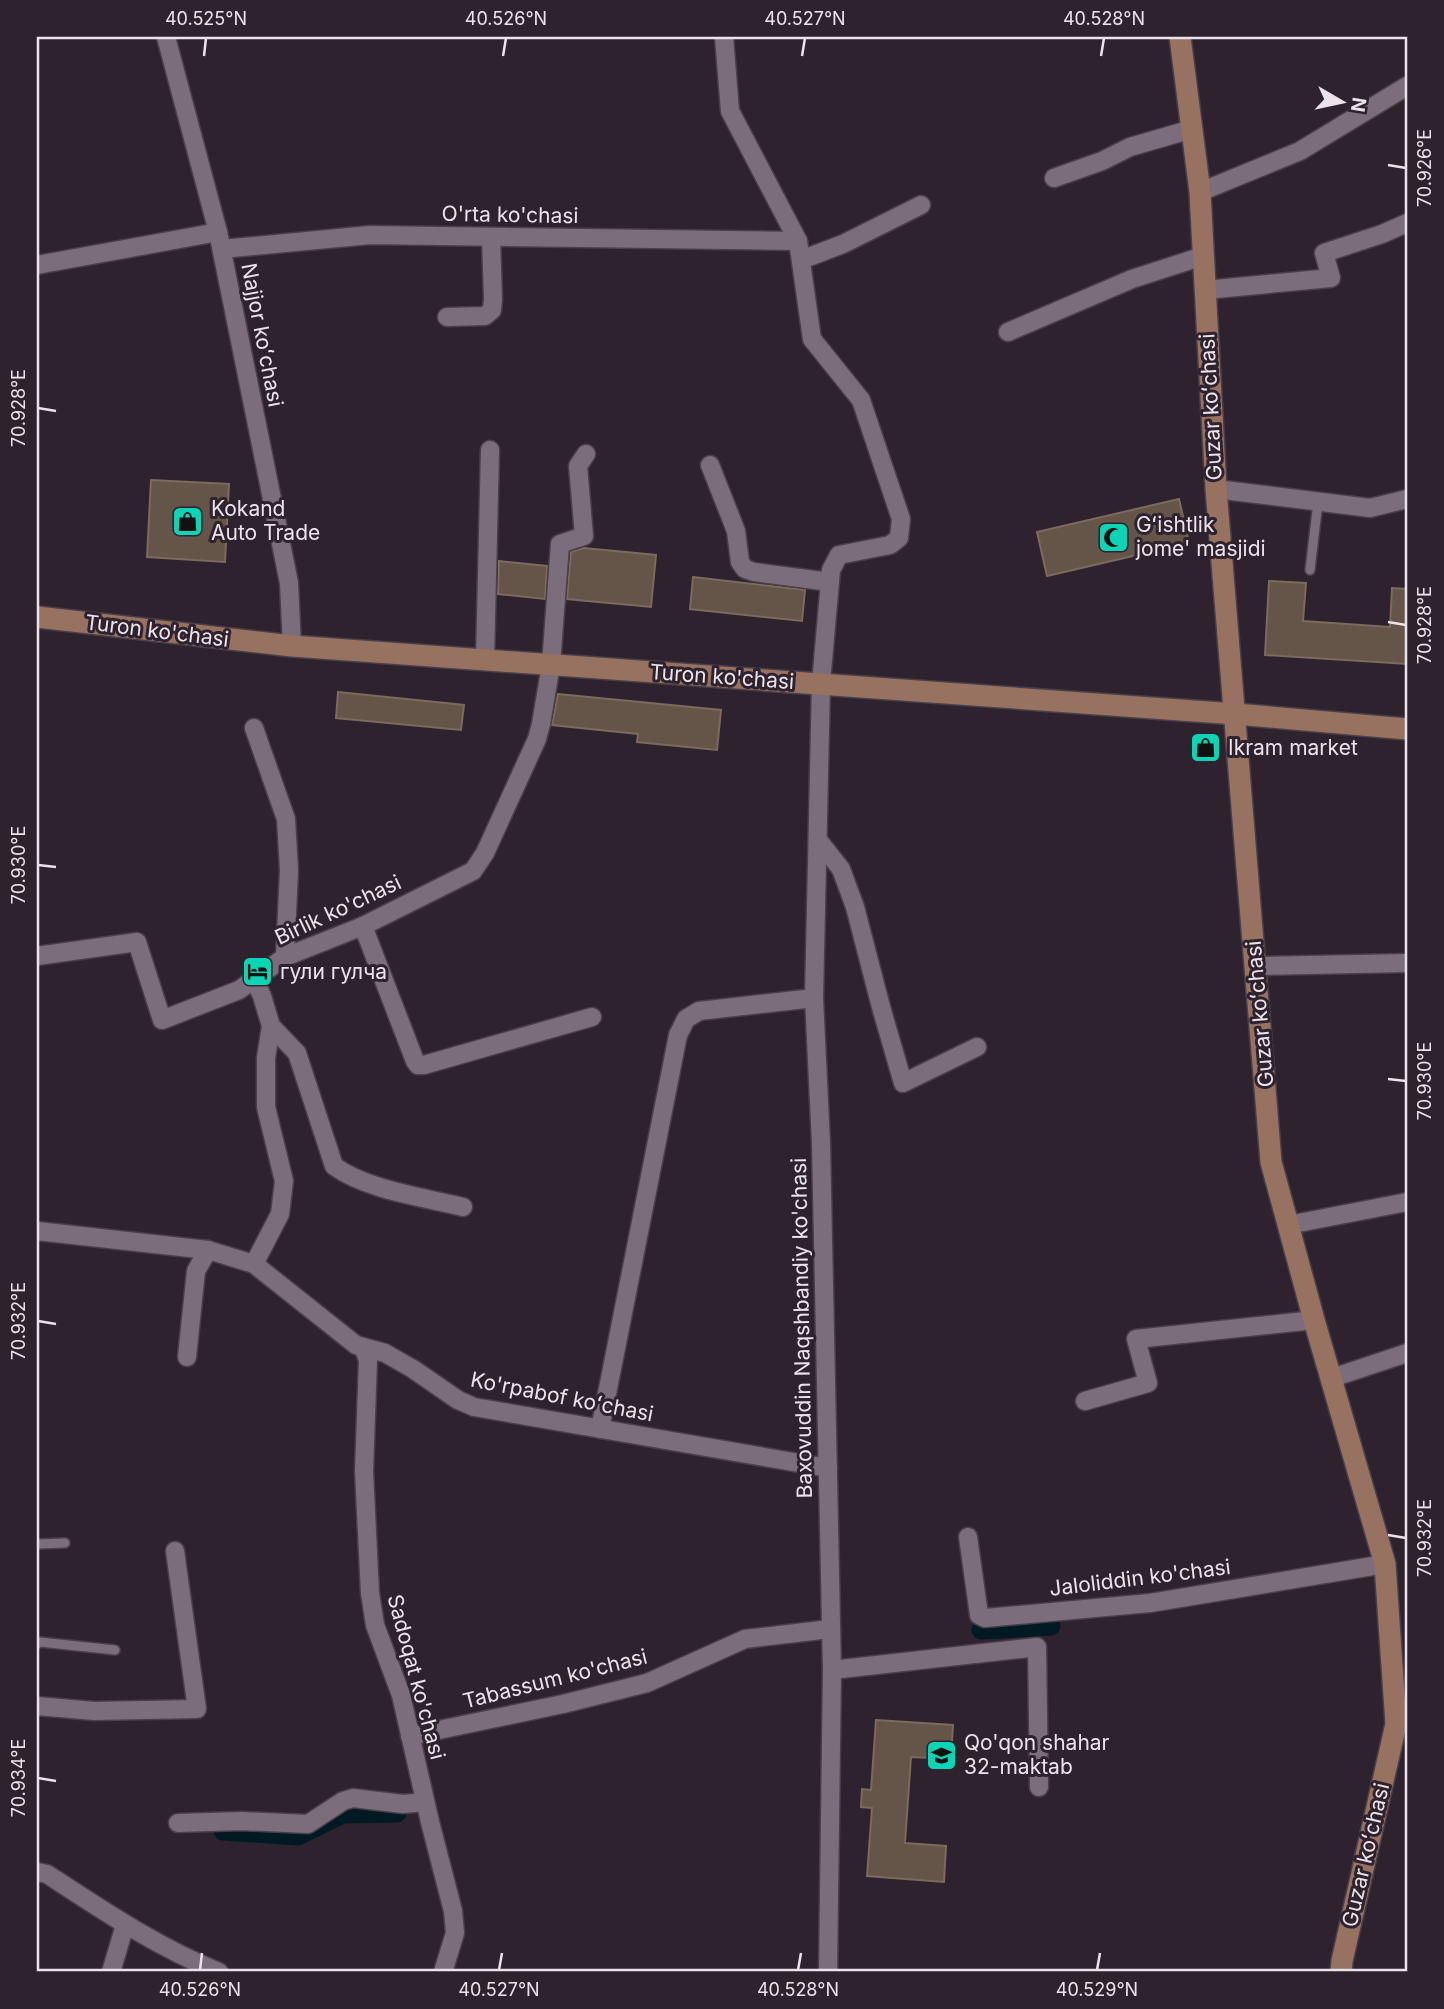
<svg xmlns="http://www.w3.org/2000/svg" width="1444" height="2009" font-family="Inter,sans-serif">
  <rect width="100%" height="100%" fill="#2e222e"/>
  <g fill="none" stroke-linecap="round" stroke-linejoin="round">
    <!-- canal -->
    <g stroke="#001a23" stroke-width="19">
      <path d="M981,1630L1051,1626"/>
      <path d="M223,1831L298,1836L343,1814L397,1813"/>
    </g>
  </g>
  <!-- building -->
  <g fill="#655448" stroke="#7c6a5e" stroke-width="2">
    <path d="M151,480L229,484L225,562L147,557Z"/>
    <path d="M1179,499L1189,543L1047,576L1037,532Z"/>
    <path d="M584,548L656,555L651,607L567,599L571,552Z"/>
    <path d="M499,561L547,566L545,599L498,594Z"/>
    <path d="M693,577L805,590L802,621L690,609Z"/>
    <path d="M1269,581L1306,583L1303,621L1390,627L1392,588L1407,589V664L1265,655Z"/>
    <path d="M338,692L464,705L461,730L336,718Z"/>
    <path d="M558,694L721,710L717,750L637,742L638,734L552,725Z"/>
    <path d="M876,1720L953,1725L951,1759L911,1757L905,1843L946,1846L944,1882L867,1876L872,1808L861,1807L862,1789L871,1790Z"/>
  </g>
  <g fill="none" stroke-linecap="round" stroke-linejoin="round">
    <defs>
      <g id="lane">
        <path d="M1310,570L1318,502"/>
        <path d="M37,1544L65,1543"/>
        <path d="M37,1644L40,1642L115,1650"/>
      </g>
      <g id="street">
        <path d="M166,37L218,232L289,583L292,646"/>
        <path d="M724,37L730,111L798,241L812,339L861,400L901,519L899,538L890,545L839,555L831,570L821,683L814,998L821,1143L832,1670L828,1972"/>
        <path d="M1054,178L1102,161L1130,147L1192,129"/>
        <path d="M1200,192L1300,151L1407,86"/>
        <path d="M222,249L370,235L798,241"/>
        <path d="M801,260L843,244L921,205"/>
        <path d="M37,265L218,232"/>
        <path d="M1205,290L1331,278L1324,253L1382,234L1407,223"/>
        <path d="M447,317L485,316L492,310L493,299L491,237"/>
        <path d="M1008,332L1132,279L1203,256"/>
        <path d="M710,465L736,531L740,562L745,569L754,572L830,582"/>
        <path d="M1216,489L1370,508L1407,499"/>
        <path d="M485,660L490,450"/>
        <path d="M254,728L286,819L289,870L285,957"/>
        <path d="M818,840L841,869L855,907L881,1007L903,1083L977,1047"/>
        <path d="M363,926L415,1061L418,1065H424L592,1017"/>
        <path d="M37,956L137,942L162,1020L239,990L285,957L363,926L473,871L485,853L537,739L541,724L551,665L560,544L584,536L578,466L586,454"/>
        <path d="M1256,966L1407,963"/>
        <path d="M254,979L262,996L271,1026L266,1058V1107L284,1181L280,1214L254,1264"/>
        <path d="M271,1026L297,1053L334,1166C367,1190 423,1197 463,1207"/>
        <path d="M1288,1225L1407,1202"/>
        <path d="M37,1231L208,1250L254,1264L356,1345L385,1353L413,1369L458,1400L474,1407L828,1468"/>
        <path d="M363,1347L368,1360L364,1471L370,1593L375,1625L401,1695L430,1822L453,1911L455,1933L443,1972"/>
        <path d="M187,1357L196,1271L208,1250"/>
        <path d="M1332,1378L1407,1353"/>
        <path d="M1085,1401L1148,1383L1136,1339L1314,1320"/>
        <path d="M600,1429L678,1035L686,1019L699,1011L814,998"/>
        <path d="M968,1537L979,1615L985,1618L1150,1603L1385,1564"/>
        <path d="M832,1670L1037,1647L1039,1787"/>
        <path d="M37,1706L94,1711L197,1709L175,1551"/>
        <path d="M410,1736L563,1704L647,1683L745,1639L830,1629"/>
        <path d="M178,1823L242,1821L308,1824L343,1801L353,1798L403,1804L425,1802"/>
        <path d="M37,1872L47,1874C102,1910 157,1947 219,1972"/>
        <path d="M111,1972L125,1925"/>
      </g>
      <g id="secondary">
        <path d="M1180,37L1200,192L1216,489L1271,1162L1314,1320L1385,1564L1396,1724L1342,1961L1341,1972"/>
        <path d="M37,617L292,646L1236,714L1407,729"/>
      </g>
    </defs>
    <!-- lane casing -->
    <use href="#lane" stroke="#493f49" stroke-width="12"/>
    <!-- street casing -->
    <use href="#street" stroke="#493f49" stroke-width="21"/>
    <!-- secondary casing -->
    <use href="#secondary" stroke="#493f49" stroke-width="24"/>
    <!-- lane -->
    <use href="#lane" stroke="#7c6d7c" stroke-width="9"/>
    <!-- street -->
    <use href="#street" stroke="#7c6d7c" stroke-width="18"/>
    <!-- secondary -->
    <use href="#secondary" stroke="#987260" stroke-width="21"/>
  </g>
  <!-- ticks -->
  <path fill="none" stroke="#ebe3eb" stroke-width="2.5" d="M204,56L206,38M503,56L506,38M802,56L805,38M1101,56L1104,38M1388,165L1406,168M38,408L56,411M1388,622L1406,625M38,865L56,867M1388,1079L1406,1081M38,1321L56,1324M1388,1535L1406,1538M38,1778L56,1781M200,1970L202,1953M499,1970L502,1953M798,1970L801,1953M1097,1970L1100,1953"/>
  <!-- icons -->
  <defs>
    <symbol id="shop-square" viewBox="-11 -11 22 22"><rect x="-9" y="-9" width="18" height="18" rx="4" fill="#0bd5b5" stroke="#2e222e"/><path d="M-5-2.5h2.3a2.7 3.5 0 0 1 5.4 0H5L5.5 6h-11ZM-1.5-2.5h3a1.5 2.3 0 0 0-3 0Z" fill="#111"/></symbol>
    <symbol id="mosque-square" viewBox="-11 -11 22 22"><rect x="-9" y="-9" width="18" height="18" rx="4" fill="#0bd5b5" stroke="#2e222e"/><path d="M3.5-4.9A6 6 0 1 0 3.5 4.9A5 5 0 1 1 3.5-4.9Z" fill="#111"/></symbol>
    <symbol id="hotel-square" viewBox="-11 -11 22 22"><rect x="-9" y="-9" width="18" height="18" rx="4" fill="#0bd5b5" stroke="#2e222e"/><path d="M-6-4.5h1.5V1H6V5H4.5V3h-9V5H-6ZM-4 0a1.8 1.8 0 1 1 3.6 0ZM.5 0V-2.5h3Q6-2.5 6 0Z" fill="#111"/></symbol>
    <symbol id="school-square" viewBox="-11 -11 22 22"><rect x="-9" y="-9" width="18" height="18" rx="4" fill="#0bd5b5" stroke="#2e222e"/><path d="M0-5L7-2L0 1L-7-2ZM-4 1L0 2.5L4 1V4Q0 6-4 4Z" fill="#111"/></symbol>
  </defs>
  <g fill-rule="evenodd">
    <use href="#shop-square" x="170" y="504" width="35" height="35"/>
    <use href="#mosque-square" x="1096" y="520" width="35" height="35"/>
    <use href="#shop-square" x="1188" y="730" width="35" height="35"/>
    <use href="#hotel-square" x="240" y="954" width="35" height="35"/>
    <use href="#school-square" x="924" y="1738" width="35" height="35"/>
  </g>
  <g text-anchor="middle" stroke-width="6" stroke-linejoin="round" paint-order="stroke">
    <!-- street labels -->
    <g font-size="21" fill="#ebe3eb" stroke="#2e222e">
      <text transform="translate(510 215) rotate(1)" y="7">O'rta ko'chasi</text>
      <text transform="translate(262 335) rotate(79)" y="7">Najjor koʻchasi</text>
      <text transform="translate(1211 407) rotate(-93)" y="7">Guzar koʻchasi</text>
      <text transform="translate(157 631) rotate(7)" y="7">Turon ko'chasi</text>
      <text transform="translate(722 677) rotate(4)" y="7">Turon ko'chasi</text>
      <text transform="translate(338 910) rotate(-25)" y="7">Birlik ko'chasi</text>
      <text transform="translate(1260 1014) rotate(-95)" y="7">Guzar koʻchasi</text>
      <text transform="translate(802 1328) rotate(-91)" y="7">Baxovuddin Naqshbandiy ko'chasi</text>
      <text transform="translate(562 1397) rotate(11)" y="7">Ko'rpabof koʻchasi</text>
      <text transform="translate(1140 1578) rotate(-7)" y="7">Jaloliddin ko'chasi</text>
      <text transform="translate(416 1677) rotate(75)" y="7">Sadoqat ko'chasi</text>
      <text transform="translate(555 1679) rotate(-14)" y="7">Tabassum ko'chasi</text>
      <text transform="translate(1366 1855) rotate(-77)" y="7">Guzar koʻchasi</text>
    </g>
    <!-- poi labels -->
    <g font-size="21" fill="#ebe3eb" stroke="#2e222e" text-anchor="start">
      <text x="211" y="516">Kokand<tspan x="211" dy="24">Auto Trade</tspan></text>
      <text x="1136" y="532">Gʻishtlik<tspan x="1136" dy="24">jome' masjidi</tspan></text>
      <text x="1228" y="755">Ikram market</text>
      <text x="280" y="979">гули гулча</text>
      <text x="964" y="1750">Qo'qon shahar<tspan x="964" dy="24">32-maktab</tspan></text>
    </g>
  </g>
  <!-- border -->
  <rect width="1444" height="2009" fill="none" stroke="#2e222e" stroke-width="77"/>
  <!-- north arrow -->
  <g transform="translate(1342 102) rotate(99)" stroke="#2e222e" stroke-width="5" paint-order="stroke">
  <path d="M0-5L12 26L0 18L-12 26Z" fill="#ebe3eb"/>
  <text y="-10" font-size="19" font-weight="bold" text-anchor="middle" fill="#ebe3eb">N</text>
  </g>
  <rect x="38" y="38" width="1368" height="1932" fill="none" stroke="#ebe3eb" stroke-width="2.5"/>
  <g font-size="18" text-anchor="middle" fill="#ebe3eb">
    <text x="206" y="25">40.525°N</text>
    <text x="506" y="25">40.526°N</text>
    <text x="805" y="25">40.527°N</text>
    <text x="1104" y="25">40.528°N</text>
    <text transform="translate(1425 168) rotate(-90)" y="6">70.926°E</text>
    <text transform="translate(19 408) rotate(-90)" y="6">70.928°E</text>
    <text transform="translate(1425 625) rotate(-90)" y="6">70.928°E</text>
    <text transform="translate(19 865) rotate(-90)" y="6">70.930°E</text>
    <text transform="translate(1425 1081) rotate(-90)" y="6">70.930°E</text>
    <text transform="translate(19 1321) rotate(-90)" y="6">70.932°E</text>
    <text transform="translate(1425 1538) rotate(-90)" y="6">70.932°E</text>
    <text transform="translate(19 1778) rotate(-90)" y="6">70.934°E</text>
    <text x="200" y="1996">40.526°N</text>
    <text x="499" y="1996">40.527°N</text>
    <text x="798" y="1996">40.528°N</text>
    <text x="1097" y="1996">40.529°N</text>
  </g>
</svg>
